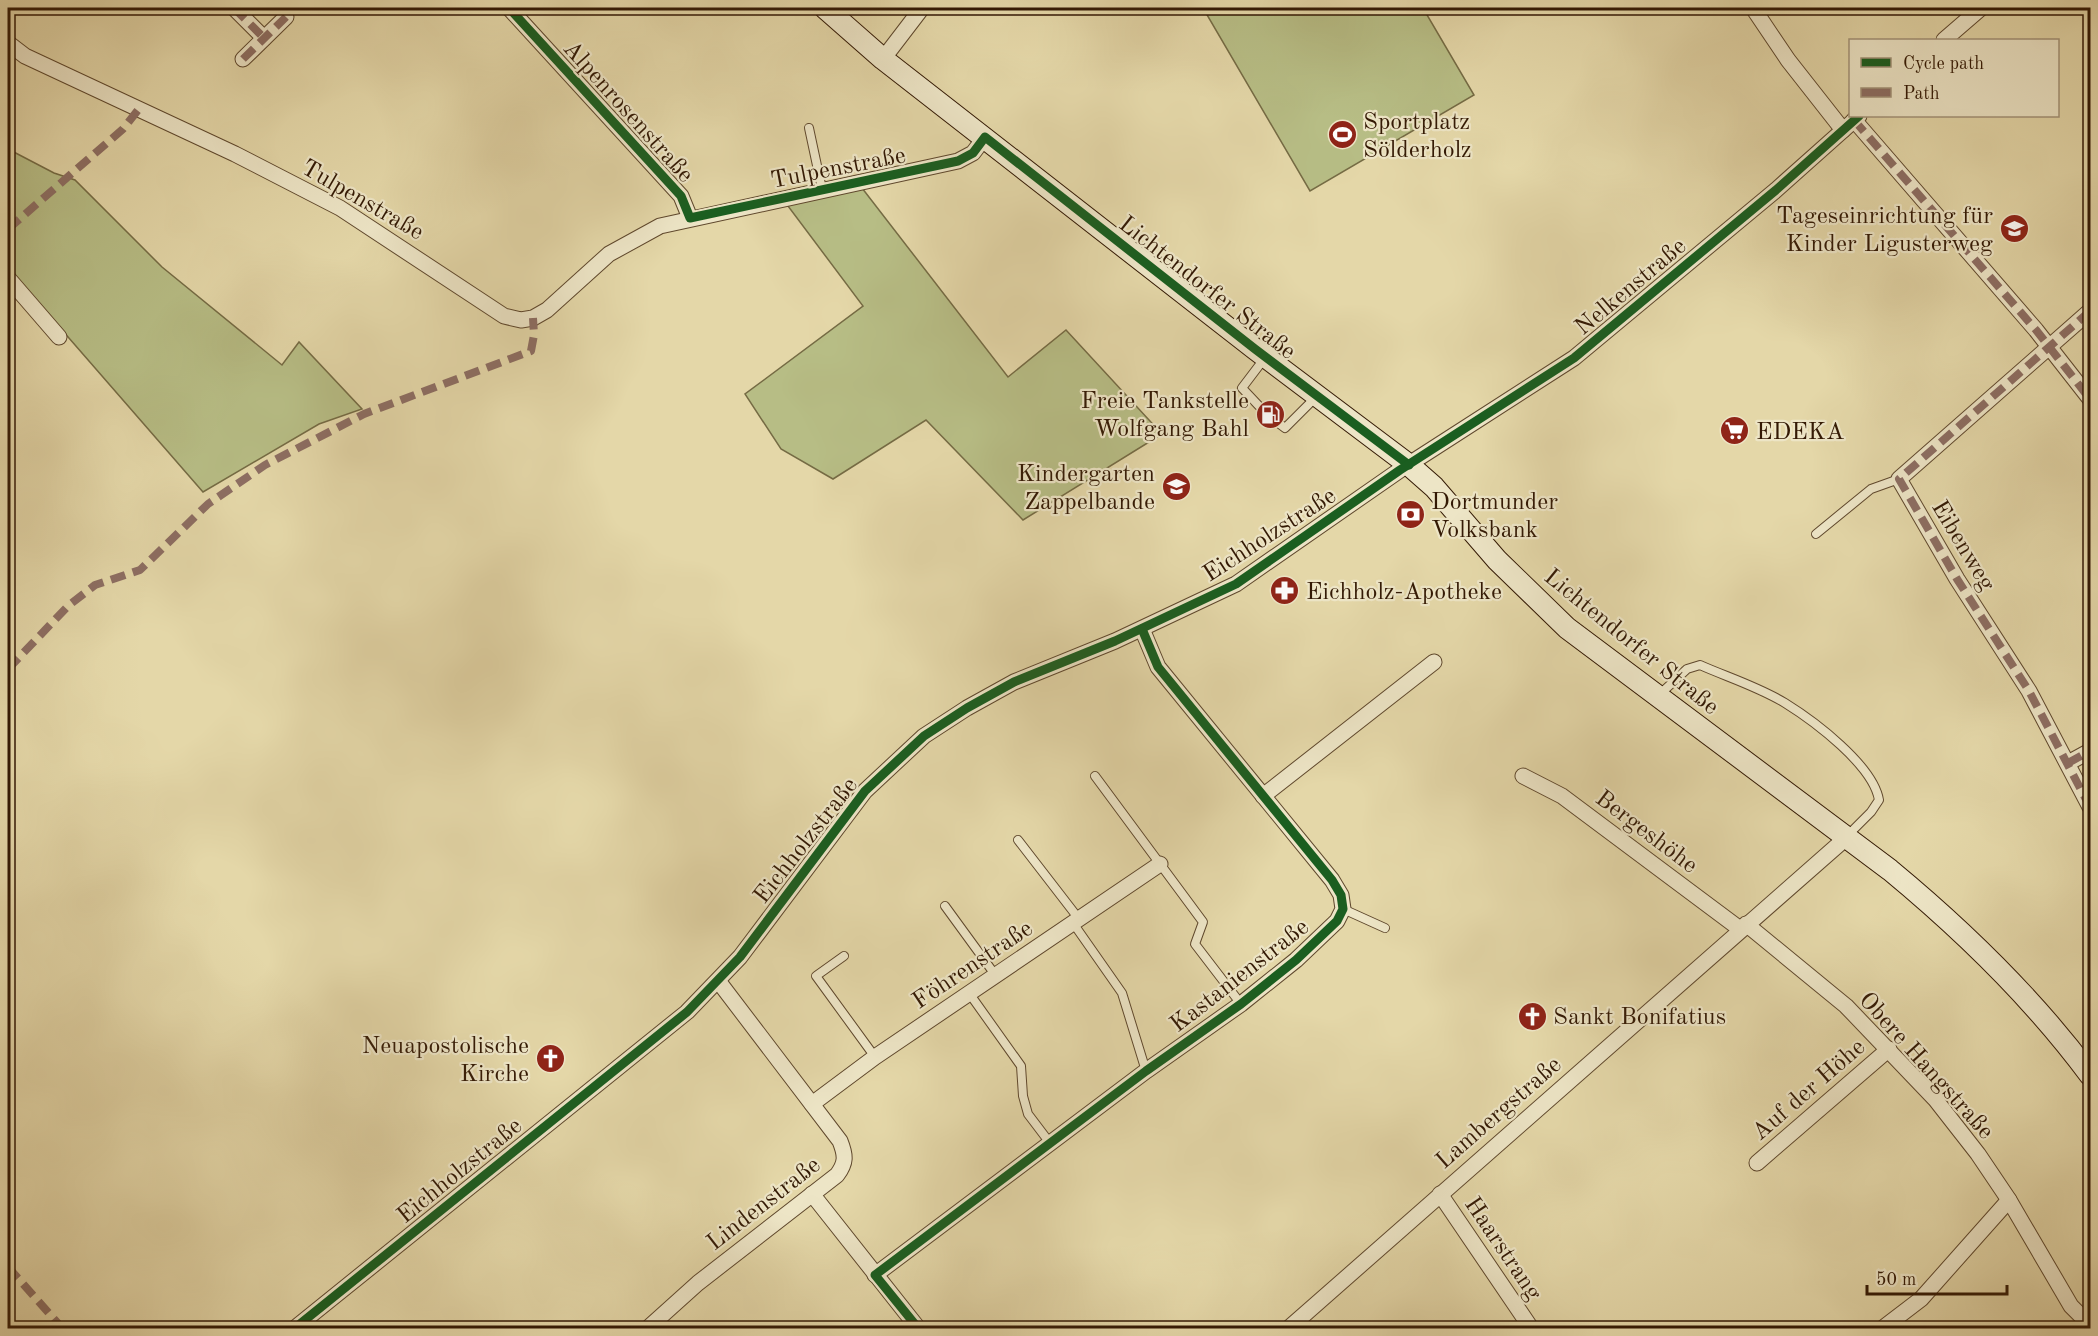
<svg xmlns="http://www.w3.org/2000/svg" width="2098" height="1336" font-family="'Old Standard TT',serif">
  <rect width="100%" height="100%" fill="#e4d7a8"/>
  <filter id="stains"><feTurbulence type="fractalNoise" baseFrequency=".00333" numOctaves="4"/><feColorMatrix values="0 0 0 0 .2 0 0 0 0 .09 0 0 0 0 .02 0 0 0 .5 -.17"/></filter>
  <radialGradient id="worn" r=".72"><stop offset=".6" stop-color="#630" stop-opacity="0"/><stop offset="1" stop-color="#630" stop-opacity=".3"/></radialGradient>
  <!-- green -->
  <g fill="#b7bd85" stroke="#756b44" stroke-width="1.5">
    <path d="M1203,8H1423L1474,95L1310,191Z"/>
    <path d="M8,149L54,173L75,180L162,267L282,365L299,342L362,409L319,424L203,492L8,268Z"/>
    <path d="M862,188L1008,377L1066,330L1162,434L1023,520L926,420L833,479L781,449L745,394L863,306L785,202Z"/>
  </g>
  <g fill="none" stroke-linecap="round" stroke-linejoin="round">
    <defs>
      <g id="service">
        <path d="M809,128L822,189"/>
        <path d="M1259,406L1242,388L1264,359"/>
        <path d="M1273,419L1285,428L1316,397"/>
        <path d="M1816,534L1871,489L1899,479"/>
        <path d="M1658,696L1687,669L1700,665C1727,677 1759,687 1785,703C1814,721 1873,765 1879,800L1871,812L1847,836"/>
        <path d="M1095,776L1203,922L1195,944L1241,1004"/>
        <path d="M1018,840L1079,919"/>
        <path d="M945,906L996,976"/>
        <path d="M1343,909L1385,928"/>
        <path d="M1073,923L1122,993L1146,1071"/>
        <path d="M844,956L816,976L875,1057"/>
        <path d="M969,993L1021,1066L1023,1096L1028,1114L1050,1143"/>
      </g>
      <g id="minor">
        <path d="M234,8L264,38"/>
        <path d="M509,8L681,196L690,218"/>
        <path d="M1753,8L1788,60L1843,130"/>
        <path d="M1944,40L1981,8"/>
        <path d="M8,43L25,56L235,154L340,208L504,316L521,320L533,318L547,310L609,254L660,226L958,161L973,153L985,137"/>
        <path d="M243,59L286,17"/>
        <path d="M883,59L922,8"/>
        <path d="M1854,120L2036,330L2090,399"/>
        <path d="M8,278L59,337"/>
        <path d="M2090,311L1899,479L1957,579L2029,691L2090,807"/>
        <path d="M2068,763L2090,751"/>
        <path d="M1523,776L1562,796L1740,929"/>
        <path d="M1263,796L1434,662"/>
        <path d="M1746,924L1846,1006L1935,1099L1978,1154L2009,1200L2071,1306L2085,1320"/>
        <path d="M812,1104L875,1057L1160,864"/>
        <path d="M1757,1163L1889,1049"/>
        <path d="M812,1194L918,1328"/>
        <path d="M1440,1194L1531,1328"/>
        <path d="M875,1275L1146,1071L1241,1004L1296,960L1337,921L1343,909L1341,895L1332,880L1158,667L1142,629"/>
        <path d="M295,1328L687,1012L740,957L865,791L924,736L967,708L1014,682L1115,641L1236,584L1400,470L1574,358L1776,190L1859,116"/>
        <path d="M648,1328L698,1283L837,1175C846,1163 846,1156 840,1141L719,982"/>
        <path d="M1289,1328L1846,838"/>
        <path d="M1883,1328L1921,1299L2009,1200"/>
      </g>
      <path id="secondary" d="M825,8L883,59L1255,349L1409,465L1434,487L1497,560L1567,628L1890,870C1965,932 2032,997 2090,1075"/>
    </defs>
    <!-- service casing -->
    <use href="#service" stroke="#5f482d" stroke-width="10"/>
    <!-- minor casing -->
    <use href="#minor" stroke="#5f482d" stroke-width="17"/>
    <!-- secondary casing -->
    <use href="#secondary" stroke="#331904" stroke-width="23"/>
    <!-- service -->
    <use href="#service" stroke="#ede5c6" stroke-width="8"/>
    <!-- minor -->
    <use href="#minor" stroke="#ede5c6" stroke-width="15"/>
    <!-- secondary -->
    <use href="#secondary" stroke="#ede5c6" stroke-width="21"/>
    <!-- quiet -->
    <g stroke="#8d6e63" stroke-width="8" stroke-dasharray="15 8" stroke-linecap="butt">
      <path d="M234,8L264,38"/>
      <path d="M243,59L286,17"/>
      <path d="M1854,120L2036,330L2090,399"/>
      <path d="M8,229L93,155L123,129L138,110"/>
      <path d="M2090,311L1899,479L1957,579L2029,691L2090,807"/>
      <path d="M8,669L68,606L95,585L140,570L208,504L265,465L364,414L531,351L534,335L533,318"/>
      <path d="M2068,763L2090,751"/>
      <path d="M8,1267L62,1328"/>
    </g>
    <defs>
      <g id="cycleway">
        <path d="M509,8L681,196L690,218L958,161L973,153L985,137L1255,349L1409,465"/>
        <path d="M295,1328L687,1012L740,957L865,791L924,736L967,708L1014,682L1115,641L1236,584L1400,470L1574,358L1776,190L1859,116"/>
        <path d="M918,1328L875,1275L1146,1071L1241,1004L1296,960L1337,921L1343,909L1341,895L1332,880L1158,667L1142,629"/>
      </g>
    </defs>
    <!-- cycleway casing -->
    <use href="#cycleway" stroke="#ede5c6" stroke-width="13"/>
    <!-- cycleway -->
    <use href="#cycleway" stroke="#1b5e20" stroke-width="9"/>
  </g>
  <!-- icons -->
  <defs>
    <symbol id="stadium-disc" viewBox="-11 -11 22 22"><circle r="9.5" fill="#8f2418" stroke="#ede5c6"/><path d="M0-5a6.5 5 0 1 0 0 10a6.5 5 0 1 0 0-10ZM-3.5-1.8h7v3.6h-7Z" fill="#fff"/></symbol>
    <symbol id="school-disc" viewBox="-11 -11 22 22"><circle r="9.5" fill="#8f2418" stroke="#ede5c6"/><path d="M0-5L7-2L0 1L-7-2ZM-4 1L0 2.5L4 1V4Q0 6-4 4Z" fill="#fff"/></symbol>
    <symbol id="fuel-disc" viewBox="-11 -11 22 22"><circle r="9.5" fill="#8f2418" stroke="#ede5c6"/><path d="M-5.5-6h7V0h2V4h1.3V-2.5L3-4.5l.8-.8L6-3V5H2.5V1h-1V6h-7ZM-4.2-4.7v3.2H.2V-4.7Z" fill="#fff"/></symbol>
    <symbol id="supermarket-disc" viewBox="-11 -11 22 22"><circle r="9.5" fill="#8f2418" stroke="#ede5c6"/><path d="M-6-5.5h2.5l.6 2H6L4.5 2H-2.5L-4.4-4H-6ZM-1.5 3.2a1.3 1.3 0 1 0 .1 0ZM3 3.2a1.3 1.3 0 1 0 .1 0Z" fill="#fff"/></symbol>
    <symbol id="bank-disc" viewBox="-11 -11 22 22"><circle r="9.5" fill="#8f2418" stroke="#ede5c6"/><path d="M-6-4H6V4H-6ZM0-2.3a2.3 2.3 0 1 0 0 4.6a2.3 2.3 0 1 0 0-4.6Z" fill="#fff"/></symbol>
    <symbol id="pharmacy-disc" viewBox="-11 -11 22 22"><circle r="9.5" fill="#8f2418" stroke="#ede5c6"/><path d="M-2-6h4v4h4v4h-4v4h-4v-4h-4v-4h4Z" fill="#fff"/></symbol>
    <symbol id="church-disc" viewBox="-11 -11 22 22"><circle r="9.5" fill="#8f2418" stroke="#ede5c6"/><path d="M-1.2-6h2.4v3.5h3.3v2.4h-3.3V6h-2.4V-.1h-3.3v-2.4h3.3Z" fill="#fff"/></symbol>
  </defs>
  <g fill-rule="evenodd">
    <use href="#stadium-disc" x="1326" y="118" width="33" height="33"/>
    <use href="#school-disc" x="1998" y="212" width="33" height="33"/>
    <use href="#fuel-disc" x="1254" y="398" width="33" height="33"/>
    <use href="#supermarket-disc" x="1718" y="414" width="33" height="33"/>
    <use href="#school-disc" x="1160" y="470" width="33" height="33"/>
    <use href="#bank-disc" x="1394" y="498" width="33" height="33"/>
    <use href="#pharmacy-disc" x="1268" y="574" width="33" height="33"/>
    <use href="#church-disc" x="1516" y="1000" width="33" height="33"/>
    <use href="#church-disc" x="534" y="1042" width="33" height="33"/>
  </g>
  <g text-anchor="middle" stroke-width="4.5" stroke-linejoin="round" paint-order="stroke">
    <!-- street labels -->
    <g font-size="24" fill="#331904" stroke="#ede5c6">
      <text transform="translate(629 111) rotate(48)" y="8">Alpenrosenstraße</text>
      <text transform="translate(838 167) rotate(-11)" y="8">Tulpenstraße</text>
      <text transform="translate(363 199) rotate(30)" y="8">Tulpenstraße</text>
      <text transform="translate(1630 286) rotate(-40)" y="8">Nelkenstraße</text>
      <text transform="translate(1208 287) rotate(38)" y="8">Lichtendorfer Straße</text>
      <text transform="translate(1269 534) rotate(-33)" y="8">Eichholzstraße</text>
      <text transform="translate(1964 545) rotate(59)" y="8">Eibenweg</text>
      <text transform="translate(1632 641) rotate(39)" y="8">Lichtendorfer Straße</text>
      <text transform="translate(1647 831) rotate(37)" y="8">Bergeshöhe</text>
      <text transform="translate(805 840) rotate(-52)" y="8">Eichholzstraße</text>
      <text transform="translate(972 964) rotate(-34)" y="8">Föhrenstraße</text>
      <text transform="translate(1239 975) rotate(-38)" y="8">Kastanienstraße</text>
      <text transform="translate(1927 1065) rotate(48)" y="8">Obere Hangstraße</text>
      <text transform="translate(1808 1089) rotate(-41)" y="8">Auf der Höhe</text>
      <text transform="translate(1498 1112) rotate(-41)" y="8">Lambergstraße</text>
      <text transform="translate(459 1170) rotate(-39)" y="8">Eichholzstraße</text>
      <text transform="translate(763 1203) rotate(-38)" y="8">Lindenstraße</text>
      <text transform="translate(1504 1248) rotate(56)" y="8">Haarstrang</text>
    </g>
    <!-- poi labels -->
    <g font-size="24" fill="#331904" stroke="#ede5c6" text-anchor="start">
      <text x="1363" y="129">Sportplatz<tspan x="1363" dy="28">Sölderholz</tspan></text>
      <text x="1993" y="223" text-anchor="end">Tageseinrichtung für<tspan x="1993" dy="28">Kinder Ligusterweg</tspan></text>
      <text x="1249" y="408" text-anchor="end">Freie Tankstelle<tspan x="1249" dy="28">Wolfgang Bahl</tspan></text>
      <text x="1756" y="439">EDEKA</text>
      <text x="1155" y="481" text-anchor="end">Kindergarten<tspan x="1155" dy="28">Zappelbande</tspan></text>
      <text x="1431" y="509">Dortmunder<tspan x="1431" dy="28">Volksbank</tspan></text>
      <text x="1306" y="599">Eichholz-Apotheke</text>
      <text x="1553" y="1024">Sankt Bonifatius</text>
      <text x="529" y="1053" text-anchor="end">Neuapostolische<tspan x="529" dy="28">Kirche</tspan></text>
    </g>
  </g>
  <!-- margin -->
  <rect width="2098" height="1336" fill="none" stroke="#e4d7a8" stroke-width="30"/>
  <rect x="9" y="9" width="2080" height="1318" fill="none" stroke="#331904" stroke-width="3"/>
  <rect x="15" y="15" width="2068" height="1306" fill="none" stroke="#331904" stroke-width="1.5"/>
  <!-- legend -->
  <rect x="1849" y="39" width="210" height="78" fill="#ede5c6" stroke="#a39378" stroke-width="1.5"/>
  <rect x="1861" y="58" width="30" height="9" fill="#1b5e20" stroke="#a39378" stroke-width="1.5"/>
  <text x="1903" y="69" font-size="18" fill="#331904">Cycle path</text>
  <rect x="1861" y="88" width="30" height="9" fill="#8d6e63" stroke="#a39378" stroke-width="1.5"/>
  <text x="1903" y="99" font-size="18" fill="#331904">Path</text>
  <!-- scale -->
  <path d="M1867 1285v9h140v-9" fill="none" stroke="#331904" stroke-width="3"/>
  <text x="1876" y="1285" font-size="18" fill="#331904" stroke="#ede5c6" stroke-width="4.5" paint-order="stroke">50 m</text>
  <rect width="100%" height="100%" filter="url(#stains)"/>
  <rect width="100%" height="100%" fill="url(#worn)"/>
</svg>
